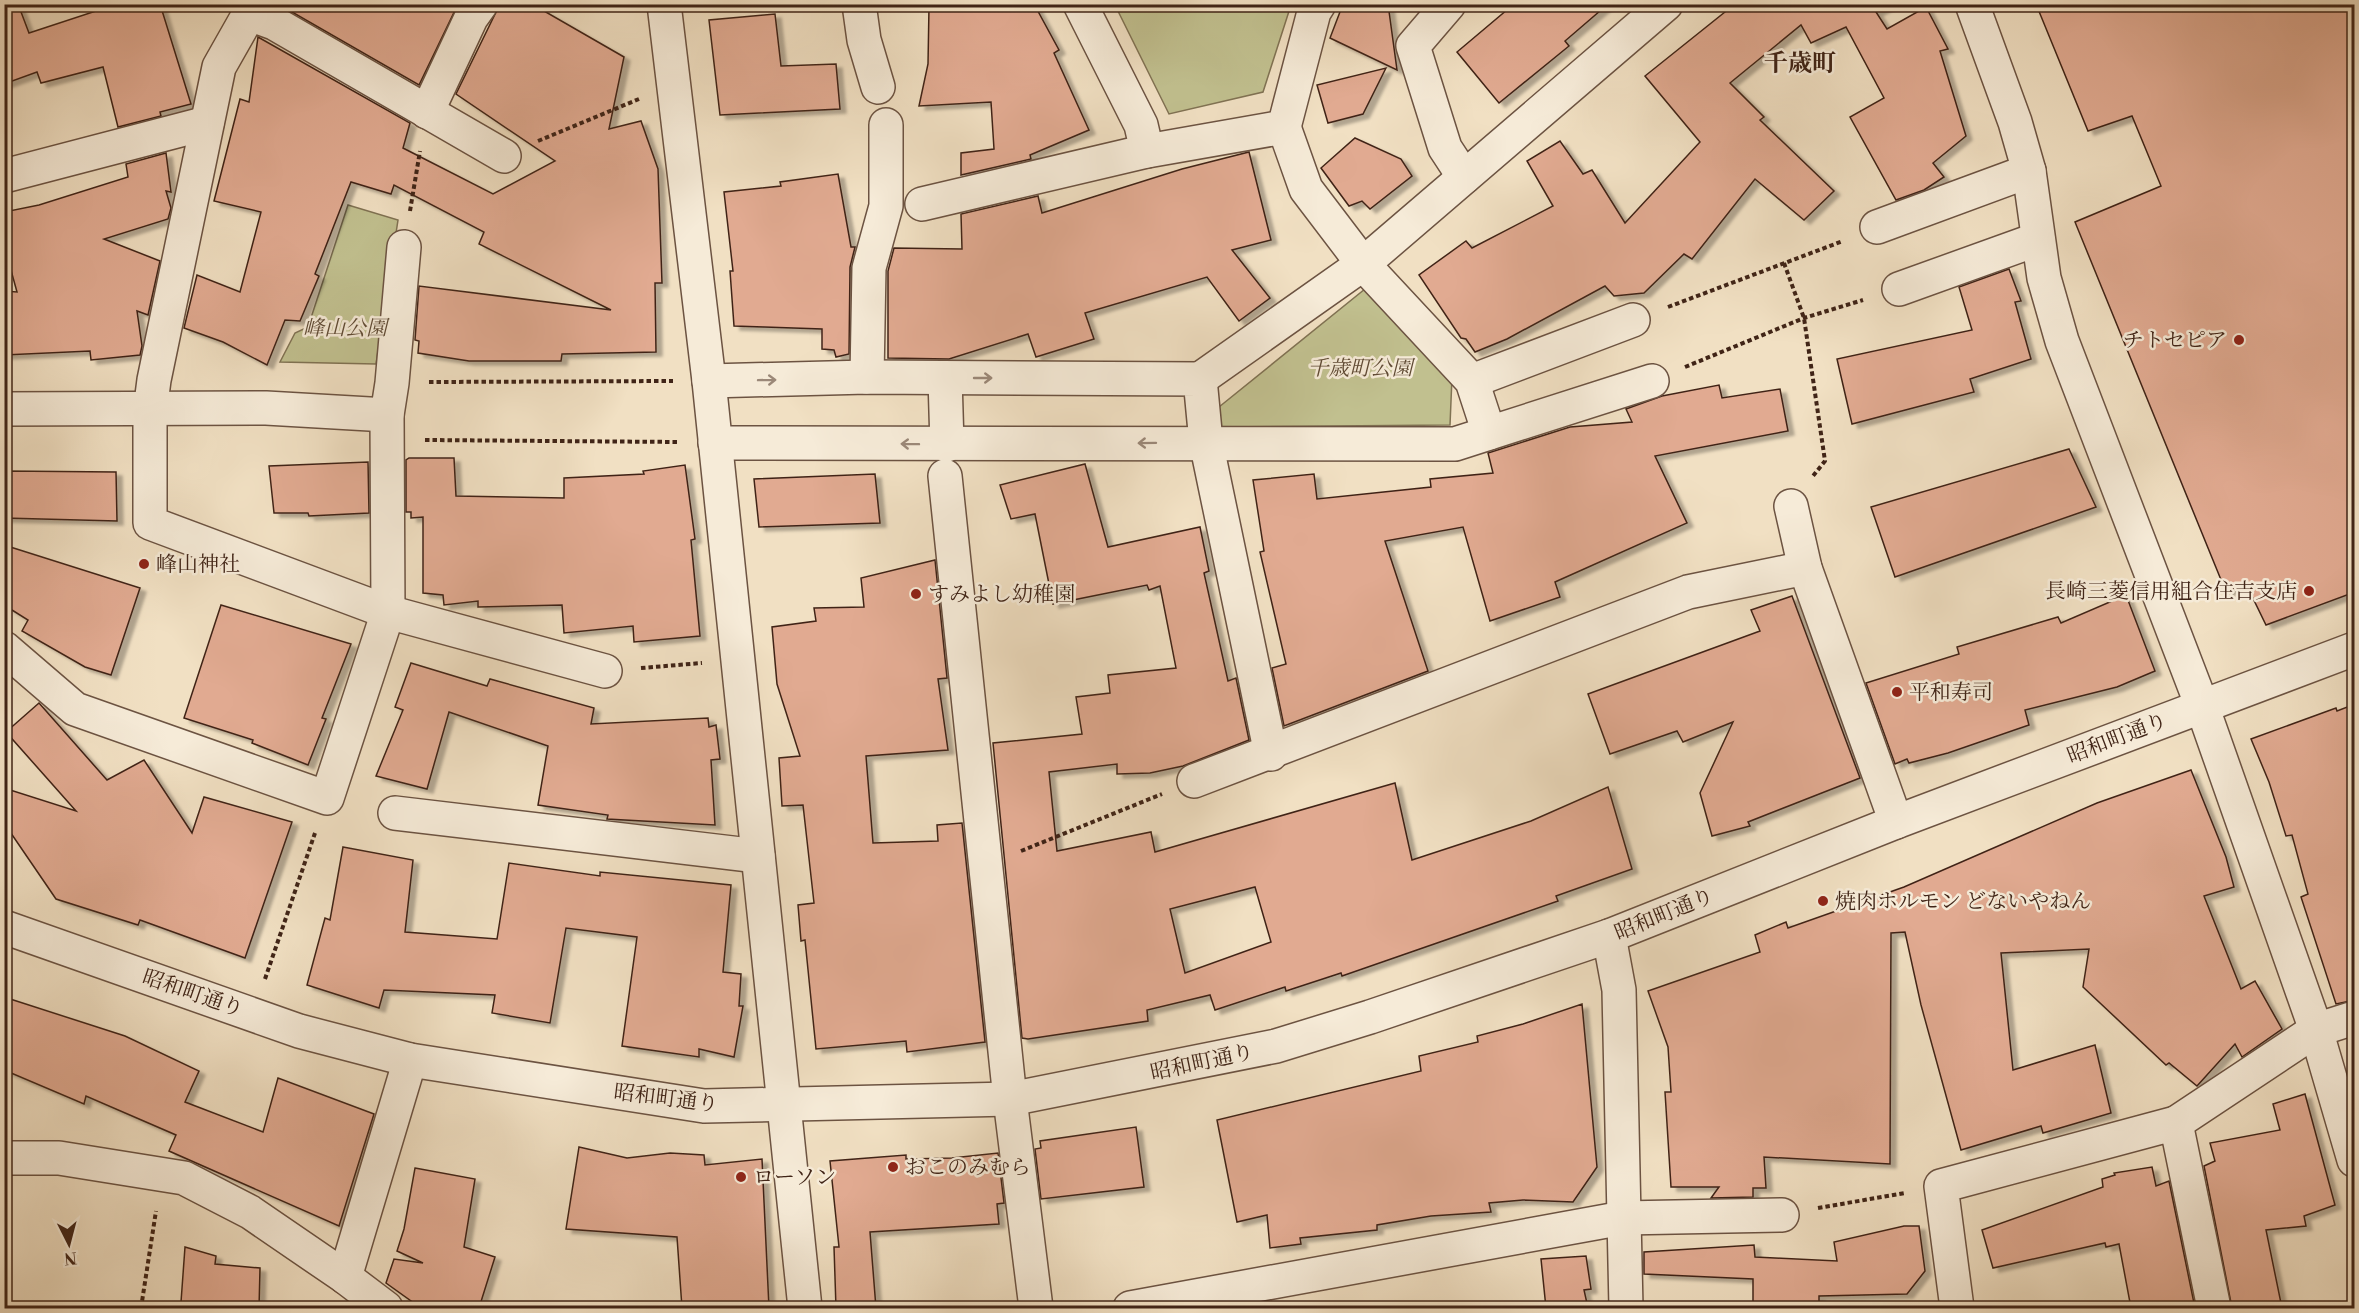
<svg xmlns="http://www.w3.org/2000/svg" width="2359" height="1313" font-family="'Libre Bodoni','Noto Serif JP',serif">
  <defs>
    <filter id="shadow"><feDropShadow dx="6" dy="4" stdDeviation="1.5" flood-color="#0004"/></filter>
  </defs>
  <rect width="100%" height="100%" fill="#f1e0c3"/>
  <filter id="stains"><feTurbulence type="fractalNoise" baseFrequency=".00333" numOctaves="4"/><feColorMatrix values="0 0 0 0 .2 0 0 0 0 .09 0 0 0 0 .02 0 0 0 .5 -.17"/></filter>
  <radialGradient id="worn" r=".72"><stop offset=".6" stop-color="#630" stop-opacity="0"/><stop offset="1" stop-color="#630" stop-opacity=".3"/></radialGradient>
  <!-- green -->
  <g fill="#c1c08f" stroke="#807253" stroke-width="1.5">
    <path d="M1115,5H1291L1263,92L1169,114Z"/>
    <path d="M348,205L398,220L376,364L280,362L295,333L308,327Z"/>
    <path d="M1365,289L1452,377L1450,425L1221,427L1219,407Z"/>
  </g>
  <!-- building -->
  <g fill="#e1aa91" stroke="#402417" stroke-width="1.5" fill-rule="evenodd" filter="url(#shadow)">
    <path d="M4,4H18L29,33L96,11L95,4H160L191,104L160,112L161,116L118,127L103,67L41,83L37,72L4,84Z"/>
    <path d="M278,4H458L419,85Z"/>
    <path d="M500,4H532L624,57L609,129L641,121L658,169L662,283H655L656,352L562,354L561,361H469L418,353L419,341L415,340L419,286L611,310L479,244L484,232L394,185L391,194L351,182L315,274L319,276L300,321L285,320L267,365L223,342L184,328L197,275L240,292L261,212L214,201L240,99L249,102L258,37L410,123L403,148L493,194L555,161L456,94Z"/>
    <path d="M998,4H1034L1059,50L1054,53L1089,130L1030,155L1031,159L961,175V153L994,149L991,102L919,106L928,64L929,7H999Z"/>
    <path d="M1343,4H1388L1397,70L1330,38Z"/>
    <path d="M1514,4H1608L1565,41L1569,46L1499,103L1457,52Z"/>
    <path d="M1735,4H1891L1876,12L1887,29L1926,7L1948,49L1940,51L1966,136L1933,163L1944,177L1924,190L1896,200L1850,117L1884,98L1846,27L1811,43L1801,25L1730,83L1764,117L1760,120L1834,191L1804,220L1755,179L1692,259L1684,254L1644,293L1614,296L1605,286L1507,339L1475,352L1466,339L1461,338L1419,275L1466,241L1472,248L1553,206L1527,161L1560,141L1583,174L1592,170L1625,223L1700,142L1645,76Z"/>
    <path d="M2036,4H2355V592L2266,625L2246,584L2226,592L2075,222L2161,186L2132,116L2088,131Z"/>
    <path d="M775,14L781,66L836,64L840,109L720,115L709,20Z"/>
    <path d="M1386,68L1363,114L1328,123L1317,85Z"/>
    <path d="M1355,138L1401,159L1412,176L1370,209L1362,201L1349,206L1321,168Z"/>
    <path d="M1249,152L1271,240L1232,250L1270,298L1239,321L1207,277L1085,313L1094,339L1036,357L1028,334L949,359L888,358V271L894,248L962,249L961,214L1038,196L1042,213L1182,169Z"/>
    <path d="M166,153L171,192L166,191L171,208L168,219L104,239L160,261L148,315L137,311L142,346L140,355L91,360L90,351L4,355V291L17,292L4,245V212L39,205L128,177L126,164Z"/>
    <path d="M838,174L851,247H855L850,267L849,354L836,357L834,350L822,349V329L734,326L730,271H733L724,192L781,186L780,182Z"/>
    <path d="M2009,269L2021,301L2015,302L2031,359L1970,379L1974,392L1852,424L1837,359L1972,330L1959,287Z"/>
    <path d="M1719,385L1722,398L1780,389L1788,431L1655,456L1687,523L1555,582L1560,597L1490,621L1463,527L1385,541L1428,671L1284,726L1272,668L1286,664L1260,552L1264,551L1253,480L1314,474L1317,499L1431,487L1430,479L1493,473L1488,453L1570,427L1632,422L1626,409L1662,396Z"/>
    <path d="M2069,449L2096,507L1895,577L1871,507Z"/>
    <path d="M409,458H454L456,496L564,498V478L644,474L643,471L685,465L695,539L691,540L700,636L634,642L633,626L564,633L562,605L478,607V601L444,605L443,595L423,593V517L411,518V512H406V460Z"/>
    <path d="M368,462L369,513L309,516L308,513H274L269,466Z"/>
    <path d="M1085,464L1108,547L1200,527L1209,571L1204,573L1228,681L1236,678L1249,740L1183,766L1150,773L1117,774V764L1049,772L1057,851L1151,832L1155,852L1395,783L1412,860L1531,821L1608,787L1632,869L1556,896L1558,901L1342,976L1341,973L1286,991L1285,987L1215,1010L1210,995L1147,1010L1148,1021L1028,1039L1022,1038L993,743L1082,734L1076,697L1110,693L1108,675L1176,668L1160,586L1149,590L1147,585L1053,604L1035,514L1011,519L1000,485ZM1255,887L1271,942L1185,973L1170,909Z"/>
    <path d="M4,471L116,472L117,521L4,518Z"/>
    <path d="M875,474L880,523L759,527L754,479Z"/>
    <path d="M4,545L140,588L111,675L85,667L22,631L28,620L4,605Z"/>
    <path d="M935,560L947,678L938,679L948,750L866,756L873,843L938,841L937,825L962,823L985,1042L907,1052L906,1041L816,1049L805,940L801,941L798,905L814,903L803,805L782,806L779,758L800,756L777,684L772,627L816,621L814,608L864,607L861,578Z"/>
    <path d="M2126,595L2155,671L2117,687L2025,710L2029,725L1948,753L1909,763L1907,759L1895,764L1866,683L1959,654L1957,647L2058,617L2061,623Z"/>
    <path d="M1792,596L1860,778L1748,822L1750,826L1712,836L1700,793L1733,722L1683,742L1677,731L1610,754L1588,694L1760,631L1751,610Z"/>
    <path d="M221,605L351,644L322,718L326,719L308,765L252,743L253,740L184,718Z"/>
    <path d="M411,663L487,686L490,679L594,708L591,724L708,718L709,727L716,725L720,759L711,760L715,825L607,819L608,815L538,805L548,746L449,712L427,789L376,776L403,710L395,707Z"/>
    <path d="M39,703L107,780L144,760L192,833L204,797L292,822L245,958L140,920L138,925L56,899L4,823V788L76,811L6,732Z"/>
    <path d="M2355,704V1000L2336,1004L2301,897L2308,894L2292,835L2286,836L2269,782L2251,739L2336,708L2337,711Z"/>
    <path d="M2191,770L2226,857L2234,887L2204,896L2241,989L2255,981L2282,1029L2242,1057L2235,1044L2197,1086L2169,1063L2166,1065L2083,987L2089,949L2001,953L2013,1070L2095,1045L2111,1113L2043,1133L2041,1126L1961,1150L1921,1005L1905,932L1891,933L1890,1164L1764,1157L1766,1188H1753V1197L1711,1198L1719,1187H1671L1665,1092H1671L1668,1047L1648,991L1760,952L1755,935L1786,922L1788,928L1904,887L2097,803Z"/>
    <path d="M343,847L413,860L405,932L497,939L509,863L600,876V872L731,885L723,972L741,974L739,1006H743L734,1057L699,1049V1057L622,1046L637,937L566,928L550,1023L492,1013L495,995L384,990L379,1008L307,985L325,918L330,920Z"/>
    <path d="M4,997L125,1036L199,1071L185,1102L263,1132L278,1078L374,1114L339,1226L169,1151L176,1135L86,1096L84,1104L4,1070Z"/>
    <path d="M1582,1004L1597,1167L1573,1202L1523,1200L1489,1203L1491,1212L1431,1216L1377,1225V1230L1300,1238L1301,1244L1270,1248L1267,1215L1237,1222L1217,1120L1421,1071L1419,1056L1478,1042L1477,1036L1523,1024Z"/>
    <path d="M2305,1094L2335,1205L2304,1216L2306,1226L2266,1230L2282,1308H2232L2204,1166L2215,1161L2210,1143L2280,1130L2273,1104Z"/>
    <path d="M1136,1127L1144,1187L1041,1199L1035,1149L1041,1148L1040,1141Z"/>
    <path d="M579,1147L627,1158L670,1153L704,1155L705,1165L762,1159L769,1308H682L677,1237L566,1229Z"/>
    <path d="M998,1153L1004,1203L997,1204L999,1224L870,1232L876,1308H836L834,1247H839L830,1161L906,1155V1159L952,1158Z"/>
    <path d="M2152,1167L2156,1186L2169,1181L2195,1308H2131L2119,1244L2106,1247L2105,1243L1993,1268L1982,1230L2103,1187L2102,1179L2115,1175L2114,1173Z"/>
    <path d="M415,1168L475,1179L464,1247L495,1257L479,1308H421L386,1283L394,1259L423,1263L397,1251L404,1229Z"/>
    <path d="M1904,1226H1919L1925,1271L1907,1294L1819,1296V1308H1753V1279L1644,1274V1252L1754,1245L1755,1257L1837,1261L1834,1242Z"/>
    <path d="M185,1247L216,1256L215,1264L260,1268L259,1308H221L181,1302Z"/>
    <path d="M1586,1256L1591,1289L1584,1290L1588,1308H1546L1541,1259Z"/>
  </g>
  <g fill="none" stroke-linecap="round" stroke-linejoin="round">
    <defs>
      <g id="minor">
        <path d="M251,4L249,14L219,67L154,380L150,411V523L388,612L605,671"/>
        <path d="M664,4L709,381L805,1308"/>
        <path d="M859,4L864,40L878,87"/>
        <path d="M1080,4L1141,125L1147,151"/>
        <path d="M1449,4L1413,46L1445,148L1464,177"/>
        <path d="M249,14L274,23L504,156"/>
        <path d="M427,112L471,18L481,4"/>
        <path d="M1284,127L1306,189L1363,264L1472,381L1489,433"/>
        <path d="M4,176L207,123"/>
        <path d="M922,204L1147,151L1284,127L1314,12L1319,4"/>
        <path d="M1877,227L2029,171"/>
        <path d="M1899,289L2038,239"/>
        <path d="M867,377L869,268L886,206V125"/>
        <path d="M945,378L947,445"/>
        <path d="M709,381L867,377L1200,379L1206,442L1271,754"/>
        <path d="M1472,381L1633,320"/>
        <path d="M4,409L266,408L387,415"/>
        <path d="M715,443L1455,444L1652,381"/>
        <path d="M945,476L1010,1099L1036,1308"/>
        <path d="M1791,506L1805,568L1896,822"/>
        <path d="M4,648L75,709L327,798L388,612L387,415L392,383L404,247"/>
        <path d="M1194,781L1688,592L1805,568"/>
        <path d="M395,813L758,856"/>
        <path d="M2176,1123L2316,1030L2354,1018"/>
        <path d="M4,1158H59L184,1178L250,1212L345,1277L386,1308"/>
        <path d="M345,1277L410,1060"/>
        <path d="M1130,1308L1623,1218L1782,1215"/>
        <path d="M1957,1308L1941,1186L2176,1123L2214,1308"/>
      </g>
      <g id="tertiary">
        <path d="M1972,4L2015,122L2029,171L2044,278L2062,341L2202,706L2316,1030L2354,1160"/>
        <path d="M1200,379L1363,264L1666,4"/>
        <path d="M4,927L299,1031L410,1060L704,1106L1010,1099L1276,1046L1370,1017L1609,936L1896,822L2354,649"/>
        <path d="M1609,936L1619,990L1626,1308"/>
      </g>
    </defs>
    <!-- minor casing -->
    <use href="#minor" stroke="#6c5342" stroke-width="36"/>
    <!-- tertiary casing -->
    <use href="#tertiary" stroke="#6c5342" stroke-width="36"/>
    <!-- path -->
    <g stroke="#402417" stroke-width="4" stroke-dasharray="4.5 3" stroke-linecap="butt">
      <path d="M538,141L639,99"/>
      <path d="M410,211L420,151"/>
      <path d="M1784,263L1804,318L1825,461L1813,476"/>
      <path d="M1668,307L1843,241"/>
      <path d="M1685,367L1804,318L1863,300"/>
      <path d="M429,382L673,381"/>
      <path d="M425,440L678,442"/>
      <path d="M641,668L702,663"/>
      <path d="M1021,851L1162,794"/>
      <path d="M265,979L315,833"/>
      <path d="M1818,1208L1905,1193"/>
      <path d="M141,1308L156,1211"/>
    </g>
    <!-- minor -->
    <use href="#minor" stroke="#f6ebd8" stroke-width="33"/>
    <!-- tertiary -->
    <use href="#tertiary" stroke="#f6ebd8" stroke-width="33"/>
  </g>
  <!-- one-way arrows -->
  <defs><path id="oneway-shaft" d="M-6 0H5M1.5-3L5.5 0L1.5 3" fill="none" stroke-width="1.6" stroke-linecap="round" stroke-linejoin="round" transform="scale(1.5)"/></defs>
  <g stroke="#9b8878">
    <use href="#oneway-shaft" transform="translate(983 378)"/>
    <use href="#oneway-shaft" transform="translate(767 380) rotate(-1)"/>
    <use href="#oneway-shaft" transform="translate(1147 443) rotate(179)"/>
    <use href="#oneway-shaft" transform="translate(910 444) rotate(-179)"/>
  </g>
  <!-- markers -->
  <g fill="#8f2418" stroke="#f6ebd8" stroke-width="2">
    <circle cx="2239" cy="340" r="6"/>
    <circle cx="144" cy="564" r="6"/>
    <circle cx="2309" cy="591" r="6"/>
    <circle cx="916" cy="594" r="6"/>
    <circle cx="1897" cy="692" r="6"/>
    <circle cx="1823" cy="901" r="6"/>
    <circle cx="893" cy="1167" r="6"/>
    <circle cx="741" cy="1177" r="6"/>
  </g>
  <g text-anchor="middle" stroke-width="5" stroke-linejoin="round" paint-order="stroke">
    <!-- park labels -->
    <g font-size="21" font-style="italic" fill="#604b35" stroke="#f6ebd8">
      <text x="345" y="335">峰山公園</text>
      <text x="1360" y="375">千歳町公園</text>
    </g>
    <!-- poi labels -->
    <g font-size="21" fill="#402417" stroke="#f6ebd8" text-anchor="start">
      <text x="2227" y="347" text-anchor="end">チトセピア</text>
      <text x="156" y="571">峰山神社</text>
      <text x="2297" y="598" text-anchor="end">長崎三菱信用組合住吉支店</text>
      <text x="928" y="601">すみよし幼稚園</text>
      <text x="1909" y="699">平和寿司</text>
      <text x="1835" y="908">焼肉ホルモン どないやねん</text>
      <text x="905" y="1174">おこのみむら</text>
      <text x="753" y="1184">ローソン</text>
    </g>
    <!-- street labels -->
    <g font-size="21" fill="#402417" stroke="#f6ebd8">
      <text transform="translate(2117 738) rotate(-21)" y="7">昭和町通り</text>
      <text transform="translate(1664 914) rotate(-22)" y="7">昭和町通り</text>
      <text transform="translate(193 993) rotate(19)" y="7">昭和町通り</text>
      <text transform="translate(1202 1062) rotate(-12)" y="7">昭和町通り</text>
      <text transform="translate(666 1098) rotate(7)" y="7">昭和町通り</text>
    </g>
    <!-- quarter labels -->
    <g font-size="24" font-weight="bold" fill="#402417" stroke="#f6ebd8">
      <text x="1800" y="71">千歳町</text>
    </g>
  </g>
  <!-- margin -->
  <rect width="2359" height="1313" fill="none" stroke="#f1e0c3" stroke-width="24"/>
  <rect x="6" y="6" width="2347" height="1301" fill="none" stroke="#402417" stroke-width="3"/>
  <rect x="12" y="12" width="2335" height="1289" fill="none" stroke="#402417" stroke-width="1.5"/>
  <!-- north arrow -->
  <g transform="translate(69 1244) rotate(174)" stroke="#f6ebd8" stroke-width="4.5" paint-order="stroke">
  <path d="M0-4.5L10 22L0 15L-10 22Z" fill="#402417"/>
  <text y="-9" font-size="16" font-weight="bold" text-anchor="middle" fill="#402417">N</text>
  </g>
  <rect width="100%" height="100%" filter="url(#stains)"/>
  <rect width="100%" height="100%" fill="url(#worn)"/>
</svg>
